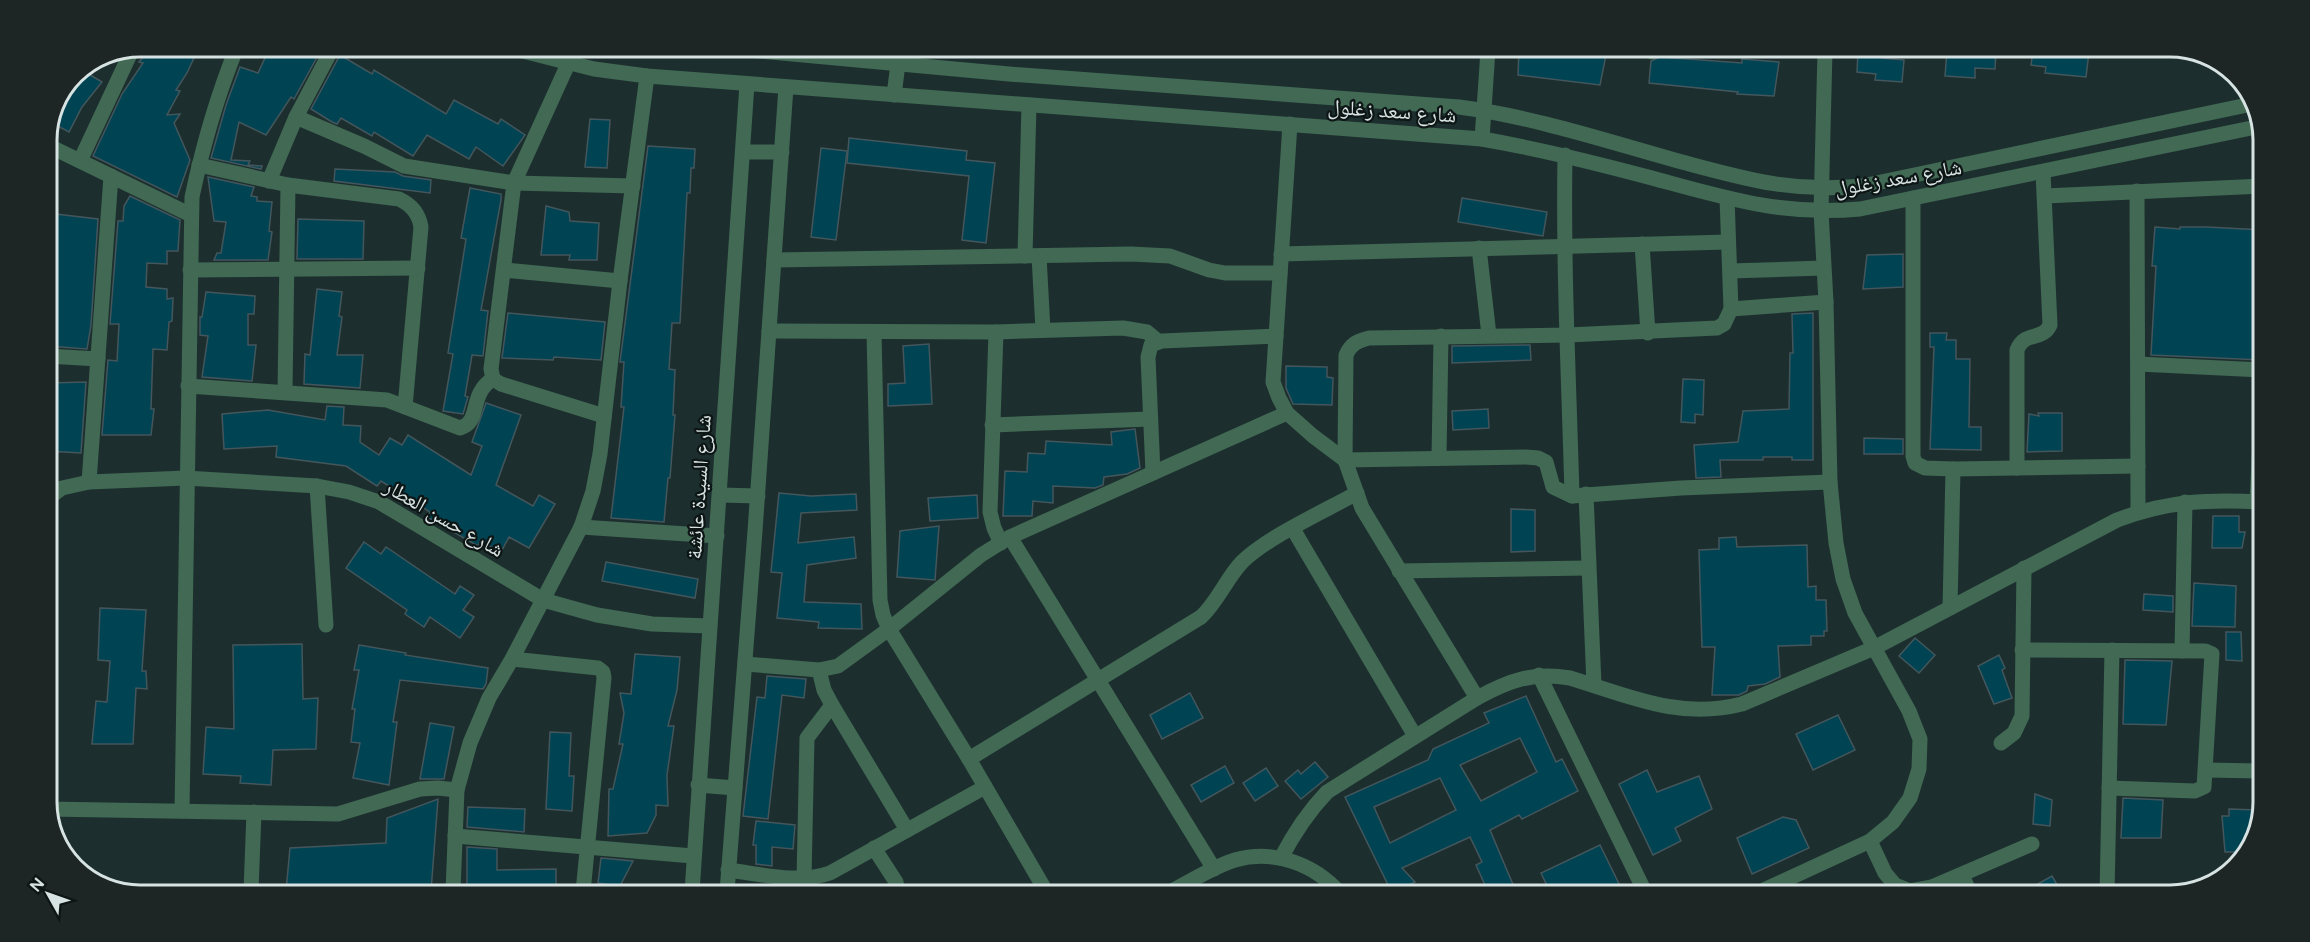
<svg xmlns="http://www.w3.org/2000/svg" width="2310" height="942" font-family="Figtree,'Noto Naskh Arabic',sans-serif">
  <rect width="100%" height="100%" fill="#1c2f2e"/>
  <!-- building -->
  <g fill="#004353" stroke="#43565c" stroke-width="1.5" fill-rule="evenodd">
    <path d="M151,47H199L187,73L176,90L180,91L167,115L180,114L174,123L190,160L177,197L93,156L122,94L143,63L139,62Z"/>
    <path d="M270,47H315L321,50L294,99L291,97L266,135L239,122L231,160L250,161L248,165L262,166L261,169L211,158L226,105L240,67L258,73Z"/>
    <path d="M1519,50H1607L1600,85L1518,75Z"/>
    <path d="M1858,51H1882V58L1904,60L1902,82L1875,80L1876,74L1857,72Z"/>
    <path d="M1947,51H1996L1995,69L1975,68V78L1945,76Z"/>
    <path d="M2033,51L2089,52L2086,77L2045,73L2046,67L2031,65Z"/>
    <path d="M340,55L372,74L374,70L446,114L454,100L498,124L501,119L525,135L503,166L476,147L469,159L427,135L413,156L374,132L372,136L341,118L337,124L332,122L311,109Z"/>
    <path d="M1660,57L1742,63V59L1779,62L1774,96L1737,94L1738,92L1649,83L1651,61Z"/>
    <path d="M82,70L102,82L82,107L69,132L52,123L74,74Z"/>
    <path d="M590,119L610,120L607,168L585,167Z"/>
    <path d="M849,138L967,151L966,160L995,163L986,243L962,240L969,176L847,163Z"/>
    <path d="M648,146L695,149L694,168H691L690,193H687L680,323H672L669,369L675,370L673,415H675L670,478H668L664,522L611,518L624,407H621L624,362H620Z"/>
    <path d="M821,148L847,151L836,240L811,237Z"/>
    <path d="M335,169L395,172L403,176L431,180L430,193L334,181Z"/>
    <path d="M208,177L254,187L251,196L257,197V201L272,202L269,231L272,232L268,260H214L217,253H221L226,222L214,221Z"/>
    <path d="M470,188L501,194V200L481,310L488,311L483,356L472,355L465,396L468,397L463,414L443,411L453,354L448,353L466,239L461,238Z"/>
    <path d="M130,196L180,220L178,251H167V264L147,263L146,287L167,289V299L173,298L172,321L169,322L167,350L153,349L151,409H154L151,435H102L108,360L117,361L119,324H110L118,221H123L124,206Z"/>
    <path d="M1462,198L1547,212L1543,236L1458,222Z"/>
    <path d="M546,206L569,212L570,221L599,223L597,260H569L570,255H541Z"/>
    <path d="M47,213L98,219L91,325L87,349L47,346Z"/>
    <path d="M298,219L364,221L363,259H297Z"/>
    <path d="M2155,227L2180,229V227H2207L2263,230L2262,360L2151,355L2156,266H2152Z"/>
    <path d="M1903,254V287L1863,289L1867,255Z"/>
    <path d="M317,289L342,292L339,316L342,317L337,355H363L360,388L304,384L305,354L310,355Z"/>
    <path d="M206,292L255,296L254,314H248V345H256L252,381L202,377L208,336L200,335V317H202Z"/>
    <path d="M508,313L605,322L601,360L554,357L553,360L502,358Z"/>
    <path d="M1813,313V460H1792V457H1763V460H1720L1721,477L1696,478L1694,445L1738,442L1743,411L1789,409L1790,353H1793L1792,314Z"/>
    <path d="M1930,333H1947L1946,340H1956V359H1970L1969,427H1981V450L1930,449L1934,347H1930Z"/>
    <path d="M929,344L932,404L888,406V384L905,383L903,346Z"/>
    <path d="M1530,345L1531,360L1452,363V346Z"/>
    <path d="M1286,366L1327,367V377L1333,378L1332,405L1293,404L1286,388Z"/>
    <path d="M1683,379L1704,380L1703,415L1695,414V423L1681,422Z"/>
    <path d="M86,382L81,453L47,451V383Z"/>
    <path d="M486,403L521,415L496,485L533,506L539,495L555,504L529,548L509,537L501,552L480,541L478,546L427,517L430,512L381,481L377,486L346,466L276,457L277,446L224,449L222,414L268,410L325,420L327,406L344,407L343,425L361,426L360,442L379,455L390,438L402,445L408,435L471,475L482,446L472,442Z"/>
    <path d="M1488,409L1489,428L1453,430L1452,411Z"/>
    <path d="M2038,413H2062V451L2027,452L2029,414L2039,416Z"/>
    <path d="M1135,429L1140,468L1127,474L1104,477L1103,485L1095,488L1053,486V503L1033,501L1032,516H1003L1005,471L1027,472L1028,453L1045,454L1046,441L1112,445L1111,432Z"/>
    <path d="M1864,438L1903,439V454H1864Z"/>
    <path d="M779,493L811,496L856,494L857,510L801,513L798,543L854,537L856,558L807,565L804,602L861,604L862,629L818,628L819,622L777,618L782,573L771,572Z"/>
    <path d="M977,495L978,518L930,521L928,498Z"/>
    <path d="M1511,509L1535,510V551L1511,552Z"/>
    <path d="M2213,516H2239V532H2245L2242,548H2212Z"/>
    <path d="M939,526L935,580L897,577L900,531Z"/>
    <path d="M1736,537L1737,547L1807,545L1808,587L1816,586V600H1826L1827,631H1824V636H1811V645L1778,646L1780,677L1765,684L1748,686L1747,691L1739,695H1712L1715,647H1702L1699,550L1719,549V538Z"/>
    <path d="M364,542L381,554L386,547L455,594L460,586L474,595L463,610L474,617L460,638L430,617L424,627L405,614L407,610L346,568Z"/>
    <path d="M606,562L698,579L695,598L602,581Z"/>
    <path d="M2194,583L2236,586L2235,627L2192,626Z"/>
    <path d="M2144,594L2173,596V612L2143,610Z"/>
    <path d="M100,608L146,610L142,671H146L147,689L136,688L133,744H92L96,701L107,702L110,661L98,660Z"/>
    <path d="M2226,632H2241L2242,661L2226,660Z"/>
    <path d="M1915,638L1935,655L1919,673L1899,656Z"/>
    <path d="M302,644L303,699L318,698L316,749L273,750L271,785L240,783L241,776L203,774L206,727L234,729L233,645Z"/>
    <path d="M359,645L406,653L405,655L488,668L486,684L483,689L400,680L393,722H397L389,785L353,778L360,743L351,742L355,709H352L359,670H354Z"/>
    <path d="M635,654L680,657L677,690L668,726H674L667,775L668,806L656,805V815L647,833L608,836L609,789H613L623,744H619L624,713L620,693L631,694Z"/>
    <path d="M1999,655L2005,668L2002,670L2012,698L1994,704L1978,666Z"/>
    <path d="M2125,660L2172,661L2166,725L2123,724Z"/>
    <path d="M767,676L806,679L804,698L782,695L768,819L743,816L757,697L765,698Z"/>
    <path d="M1190,693L1203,718L1162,739L1150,715Z"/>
    <path d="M1526,696L1556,762L1562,759L1578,791L1522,819L1519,815L1490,830L1517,894H1489L1476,865L1482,862L1470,837L1402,868L1415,882L1392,893L1345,797L1428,760L1433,749L1489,723L1484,713ZM1520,738L1537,772L1481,801L1460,765ZM1440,778L1456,810L1390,843L1374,807Z"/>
    <path d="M1838,715L1855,750L1813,770L1796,734Z"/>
    <path d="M430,723L454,727L444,779H420Z"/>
    <path d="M550,732L571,733L569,776H574L572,811L546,809Z"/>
    <path d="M1315,762L1328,777L1301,799L1285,781L1298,770L1301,774Z"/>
    <path d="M1225,766L1234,783L1201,802L1191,785Z"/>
    <path d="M1266,768L1278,786L1255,801L1243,783Z"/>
    <path d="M1647,770L1657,792L1699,776L1712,809L1675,828L1681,841L1653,855L1619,784Z"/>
    <path d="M2035,794L2052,800L2050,826L2033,824Z"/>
    <path d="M2123,798L2163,800L2161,838H2121Z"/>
    <path d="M438,799L431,891H286L290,848L386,843L387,818Z"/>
    <path d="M468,807L525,809L524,832L467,827Z"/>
    <path d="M2229,809L2257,810L2255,837L2244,852H2225L2222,816H2229Z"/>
    <path d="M1783,817L1796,820L1809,848L1752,874L1737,838Z"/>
    <path d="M756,821L795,825L793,849L772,847V866L756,864V845H753Z"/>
    <path d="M1600,845L1624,894H1551L1541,873Z"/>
    <path d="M467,847L497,849V870L556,869V892L467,891Z"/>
    <path d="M601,858L633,861L620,886L598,883Z"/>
    <path d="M2052,876L2063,895H2018Z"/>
  </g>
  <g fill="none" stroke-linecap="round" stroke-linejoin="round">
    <!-- minor -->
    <g stroke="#416954" stroke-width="15">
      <path d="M1652,52V50"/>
      <path d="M568,64L514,183L491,369L493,379L501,384L604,416"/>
      <path d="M296,117L364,146L404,166L514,183L633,186"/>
      <path d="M1290,124L1273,382L1279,398L1287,413L1313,436L1345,460L1526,457L1538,458L1546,462L1553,487L1572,496L1681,488L1830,482"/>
      <path d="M1482,139L1488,50"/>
      <path d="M47,145L191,215"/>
      <path d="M1565,155C1563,269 1569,382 1572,496"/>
      <path d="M80,161L132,50"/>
      <path d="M199,165L288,185L399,199C412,205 419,214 421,227L405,407"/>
      <path d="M269,181L296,117L333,47"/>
      <path d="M2137,191L2138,512"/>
      <path d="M2045,196L2263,186"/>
      <path d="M1727,198L1731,309"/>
      <path d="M1913,198V456L1915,463L1925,468L1953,469L2138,466"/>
      <path d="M1642,244L1648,333"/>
      <path d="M1479,248L1489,335"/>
      <path d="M1281,254L1728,242"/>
      <path d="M1025,256L1029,105"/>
      <path d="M1039,256L1043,330"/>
      <path d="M774,260L1131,254L1170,256L1209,270L1225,273H1280"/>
      <path d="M190,270L418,268"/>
      <path d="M504,270L620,281"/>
      <path d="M1730,271L1823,268"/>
      <path d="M769,331L996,332L1123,328L1147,332L1158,341"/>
      <path d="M874,332L880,600L883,615L889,629L969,759L1047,893"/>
      <path d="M996,332L990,512L994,528L1001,543"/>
      <path d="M47,356L98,359"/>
      <path d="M2138,364L2262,370"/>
      <path d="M188,386L387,400L460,428C482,422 468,394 493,379"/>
      <path d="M285,392L288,185"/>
      <path d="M992,425L1150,419"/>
      <path d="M1439,458L1441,336"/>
      <path d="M2017,468V350C2025,330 2042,342 2050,325L2043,172"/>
      <path d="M1153,473L1148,357L1151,345L1162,341L1276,336"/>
      <path d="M89,482L111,176"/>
      <path d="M317,486L326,625"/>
      <path d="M1586,494L1594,685"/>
      <path d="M47,499L62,488L89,482L186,478L317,486L349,492L379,502L406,518L543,600L597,615L652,624L709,626"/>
      <path d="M2257,501L2261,423"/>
      <path d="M581,527L717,536"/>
      <path d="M1293,529L1415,736"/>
      <path d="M1010,537L1214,869"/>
      <path d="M1399,571L1588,568"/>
      <path d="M1950,608L1953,469"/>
      <path d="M2022,650L2205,651L2212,654L2204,787L2195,791L2109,788"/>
      <path d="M2182,651L2185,502"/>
      <path d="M512,659L598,668L603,672L604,678L583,892"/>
      <path d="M745,664L819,670L838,666L889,629L981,555L1010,537L1287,413"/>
      <path d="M819,670L824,690L832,705L907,830"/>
      <path d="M1539,675L1646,894"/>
      <path d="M1477,698L1362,508L1345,460L1346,355C1351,344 1357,341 1369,338L1568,335L1717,328L1724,324L1731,309L1826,302"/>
      <path d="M2001,743L2014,733L2022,716L2024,568"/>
      <path d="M969,759L1201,617C1218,601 1226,579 1242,562C1269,536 1323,512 1357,493"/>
      <path d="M2206,770L2259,771"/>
      <path d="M47,809L338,814L420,789L438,788L457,790"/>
      <path d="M182,811L192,197C203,145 217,96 237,47"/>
      <path d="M455,836L693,856"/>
      <path d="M1870,841L1885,873L1895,885L1910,891L1932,887L2032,844"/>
      <path d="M874,848L896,882L898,892"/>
      <path d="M1281,858C1294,833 1307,813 1327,792L1477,698C1510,680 1532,672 1570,678C1629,696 1679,720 1742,704L1874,648L2117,520C2167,501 2208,499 2261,502"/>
      <path d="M728,870C761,874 798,884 830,873L985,787"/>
      <path d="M1962,875L1971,895"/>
      <path d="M804,879L807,738L832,705"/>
      <path d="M251,891L254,812"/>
      <path d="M453,891L457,790L470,743L489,698L512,659L581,527L593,491L600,454L620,281L647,76"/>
      <path d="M1168,893C1190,882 1212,867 1235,860C1274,849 1314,864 1340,893"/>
      <path d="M1755,894L1870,841L1893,822L1910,798L1919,769L1920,739L1909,711L1855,613L1843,579L1836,543L1830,482L1826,302L1821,211L1825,51"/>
      <path d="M2107,895L2112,650"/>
    </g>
    <!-- tertiary -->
    <g stroke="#416954" stroke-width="15">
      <path d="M507,47L594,69L647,76L1482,139C1540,149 1596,163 1652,178C1726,198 1782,216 1860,209L2261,126"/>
      <path d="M727,48L1009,74L1459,107C1536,117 1612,143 1686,163C1749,180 1796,193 1862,186L2252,104"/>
      <path d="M894,95L898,64"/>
      <path d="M743,152H782"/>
      <path d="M720,495L758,496"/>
      <path d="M698,785L735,788"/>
      <path d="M692,892L747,84"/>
      <path d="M727,892L755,531L786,87"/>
    </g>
  </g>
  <g text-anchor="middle" stroke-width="4.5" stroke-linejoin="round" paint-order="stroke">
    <!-- street labels -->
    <g font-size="21" fill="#d7e3e2" stroke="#0d1515">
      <text transform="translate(1392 111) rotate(4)" y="7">شارع سعد زغلول</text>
      <text transform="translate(1898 178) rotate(-10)" y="7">شارع سعد زغلول</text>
      <text transform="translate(699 487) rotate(-86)" y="7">شارع السيدة عائشة</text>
      <text transform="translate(444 518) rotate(30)" y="7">شارع حسن العطار</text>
    </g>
  </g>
  <!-- crop -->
  <path d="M0 0H2310V942H0ZM140 57H2170A83 83 0 0 1 2253 140V802A83 83 0 0 1 2170 885H140A83 83 0 0 1 57 802V140A83 83 0 0 1 140 57Z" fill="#1d2525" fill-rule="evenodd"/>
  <path fill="none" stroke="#d7e3e2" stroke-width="3" d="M140 57H2170A83 83 0 0 1 2253 140V802A83 83 0 0 1 2170 885H140A83 83 0 0 1 57 802V140A83 83 0 0 1 140 57Z"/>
  <!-- north arrow -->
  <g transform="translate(48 894) rotate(310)" stroke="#0d1515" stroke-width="4.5" paint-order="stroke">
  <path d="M0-4.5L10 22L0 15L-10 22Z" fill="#d7e3e2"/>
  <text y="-9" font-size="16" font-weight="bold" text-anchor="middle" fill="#d7e3e2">N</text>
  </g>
</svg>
